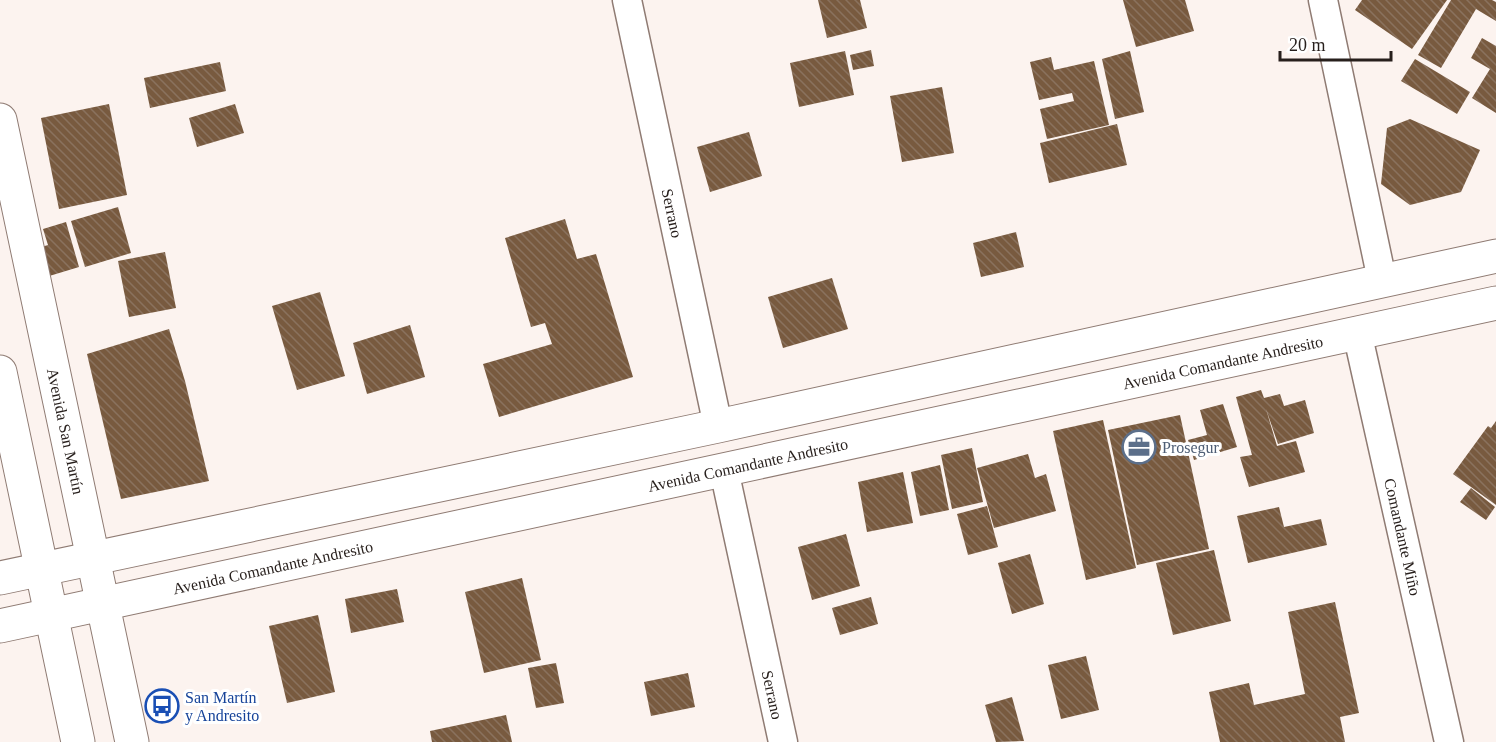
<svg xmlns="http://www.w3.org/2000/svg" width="1496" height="742" font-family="'Times New Roman',serif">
  <defs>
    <pattern id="building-back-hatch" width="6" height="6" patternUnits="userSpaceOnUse" patternTransform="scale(1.5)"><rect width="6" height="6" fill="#785a3f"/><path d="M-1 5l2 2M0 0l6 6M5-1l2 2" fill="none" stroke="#8a725e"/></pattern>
  </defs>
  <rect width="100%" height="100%" fill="#fcf3ef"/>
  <!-- building -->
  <g fill="url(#building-back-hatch)">
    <path d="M818,0H860L867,28L827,38Z"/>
    <path d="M1123,0H1185L1194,31L1136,47Z"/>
    <path d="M1362,0H1447L1412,49L1355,10Z"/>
    <path d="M1451,0H1492L1496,2V21L1476,9L1441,68L1418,55Z"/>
    <path d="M1482,38L1496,46V113L1472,98L1490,69L1471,58Z"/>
    <path d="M871,50L874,66L853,70L850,55Z"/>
    <path d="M845,51L854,95L799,107L790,63Z"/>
    <path d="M1130,51L1144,112L1115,119L1102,59Z"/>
    <path d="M1051,57L1054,70L1094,61L1109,125L1047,139L1040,109L1074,101L1072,93L1039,100L1030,62Z"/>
    <path d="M1415,59L1470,92L1457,114L1401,81Z"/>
    <path d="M220,62L226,91L150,108L144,78Z"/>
    <path d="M942,87L954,153L902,162L890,96Z"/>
    <path d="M109,104L127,195L59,209L41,118Z"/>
    <path d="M235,104L244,133L197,147L189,118Z"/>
    <path d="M1410,119L1480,150L1461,192L1410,205L1381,184L1387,128Z"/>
    <path d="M1117,124L1127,165L1049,183L1040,143Z"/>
    <path d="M749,132L762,176L710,192L697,147Z"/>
    <path d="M118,207L131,253L85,267L71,221Z"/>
    <path d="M565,219L577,259L596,254L633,377L499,417L483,364L552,344L545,323L531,327L505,238Z"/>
    <path d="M66,222L79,267L46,277L38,248L48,245L43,229Z"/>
    <path d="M1016,232L1024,267L981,277L973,243Z"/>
    <path d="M165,252L176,308L129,317L118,261Z"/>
    <path d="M832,278L848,329L783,348L768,297Z"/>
    <path d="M320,292L345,376L297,390L272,306Z"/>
    <path d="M410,325L425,377L367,394L353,343Z"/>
    <path d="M169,329L185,381L209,481L121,499L87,354Z"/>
    <path d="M1261,390L1264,398L1280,394L1284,406L1305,400L1314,433L1278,444L1266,409L1277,446L1296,441L1305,472L1249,487L1240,457L1252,455L1236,397Z"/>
    <path d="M1223,404L1237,447L1194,460L1188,440L1207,435L1200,410Z"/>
    <path d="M1180,415L1209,549L1137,565L1108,430Z"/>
    <path d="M1103,420L1136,568L1086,580L1053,431Z"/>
    <path d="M1496,421V505L1453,474L1488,426L1491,428Z"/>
    <path d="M972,448L983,502L952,509L941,455Z"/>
    <path d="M1028,454L1035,478L1046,474L1056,511L994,528L977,468Z"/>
    <path d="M940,465L949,510L920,516L911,472Z"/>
    <path d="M903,472L913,523L867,532L858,482Z"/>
    <path d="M1471,488L1495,507L1486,520L1460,502Z"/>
    <path d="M987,506L998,547L968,555L957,514Z"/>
    <path d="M1279,507L1284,527L1321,519L1327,545L1248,563L1237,516Z"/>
    <path d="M846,534L860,586L812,600L798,547Z"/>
    <path d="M1214,550L1231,621L1173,635L1156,563Z"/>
    <path d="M1030,554L1044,604L1012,614L998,563Z"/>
    <path d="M522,578L541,660L484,673L465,592Z"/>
    <path d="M397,589L404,622L351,633L345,599Z"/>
    <path d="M871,597L878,624L840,635L832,608Z"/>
    <path d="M1335,602L1359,713L1340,717L1345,742H1220L1209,692L1249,683L1254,705L1305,694L1288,612Z"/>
    <path d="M318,615L335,692L287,703L269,626Z"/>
    <path d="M1086,656L1099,710L1061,719L1048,665Z"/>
    <path d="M556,663L564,703L536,708L528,668Z"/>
    <path d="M688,673L695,707L651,716L644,682Z"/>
    <path d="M1012,697L1024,741L996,742L985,705Z"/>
    <path d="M506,715L512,742H432L430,731Z"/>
  </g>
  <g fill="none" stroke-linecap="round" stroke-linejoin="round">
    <defs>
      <g id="street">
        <path id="s1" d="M627,0L718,426"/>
        <path d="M1323,0L1382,280"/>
        <path id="s2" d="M1357,332L1449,742"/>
        <path id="s3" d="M724,470L783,742"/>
      </g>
      <g id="secondary">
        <path d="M0,578L718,426L1496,256"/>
        <path id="s4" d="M0,626L1496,303"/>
      </g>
      <g id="primary">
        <path id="s5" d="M0,120L132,742"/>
        <path d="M0,372L78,742"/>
      </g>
    </defs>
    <!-- street casing -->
    <use href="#street" stroke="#8f7b73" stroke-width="31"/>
    <!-- secondary casing -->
    <use href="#secondary" stroke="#8f7b73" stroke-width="35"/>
    <!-- primary casing -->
    <use href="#primary" stroke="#8f7b73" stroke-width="35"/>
    <!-- street -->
    <use href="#street" stroke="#fff" stroke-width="28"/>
    <!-- secondary -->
    <use href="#secondary" stroke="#fff" stroke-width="33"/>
    <!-- primary -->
    <use href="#primary" stroke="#fff" stroke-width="33"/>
  </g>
  <!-- icons -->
  <defs>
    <symbol id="office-ring" viewBox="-11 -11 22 22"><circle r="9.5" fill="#fff" stroke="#5c6f8a" stroke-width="1.5"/><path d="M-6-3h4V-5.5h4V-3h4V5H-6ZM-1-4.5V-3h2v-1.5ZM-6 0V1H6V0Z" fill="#5c6f8a"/></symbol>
    <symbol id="bus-ring" viewBox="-11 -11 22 22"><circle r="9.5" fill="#fff" stroke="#1a4fb4" stroke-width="1.5"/><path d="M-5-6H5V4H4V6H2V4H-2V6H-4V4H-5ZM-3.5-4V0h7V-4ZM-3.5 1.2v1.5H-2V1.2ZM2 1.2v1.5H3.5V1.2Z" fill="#1a4fb4"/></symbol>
  </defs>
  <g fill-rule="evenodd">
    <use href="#office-ring" x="1120" y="428" width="38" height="38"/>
    <use href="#bus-ring" x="143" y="687" width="38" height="38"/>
  </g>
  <g text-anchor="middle" stroke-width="6" stroke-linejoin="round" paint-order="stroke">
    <!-- street labels -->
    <g font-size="16" fill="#271f1c" stroke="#fff">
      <text dy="6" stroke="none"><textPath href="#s1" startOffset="218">Serrano</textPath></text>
      <text dy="6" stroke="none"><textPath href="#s4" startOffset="1251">Avenida Comandante Andresito</textPath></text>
      <text dy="6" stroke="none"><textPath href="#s5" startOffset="318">Avenida San Martín</textPath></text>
      <text dy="6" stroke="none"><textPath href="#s4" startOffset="765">Avenida Comandante Andresito</textPath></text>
      <text dy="6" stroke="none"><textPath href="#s2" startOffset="210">Comandante Miño</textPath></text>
      <text dy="6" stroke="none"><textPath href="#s4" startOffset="279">Avenida Comandante Andresito</textPath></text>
      <text dy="6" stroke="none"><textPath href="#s3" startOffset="230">Serrano</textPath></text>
    </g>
    <!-- service labels -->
    <g font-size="16" fill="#4e5e75" stroke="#fff" text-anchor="start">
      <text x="1162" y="453">Prosegur</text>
    </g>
    <!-- transit labels -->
    <g font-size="16" fill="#164399" stroke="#fff" text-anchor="start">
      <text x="185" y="703">San Martín<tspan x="185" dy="18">y Andresito</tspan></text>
    </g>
  </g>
  <!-- scale -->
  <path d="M1280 51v9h111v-9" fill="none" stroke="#271f1c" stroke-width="3"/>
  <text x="1289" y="51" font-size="18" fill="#271f1c" stroke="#ffffff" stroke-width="4.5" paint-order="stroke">20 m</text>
</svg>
